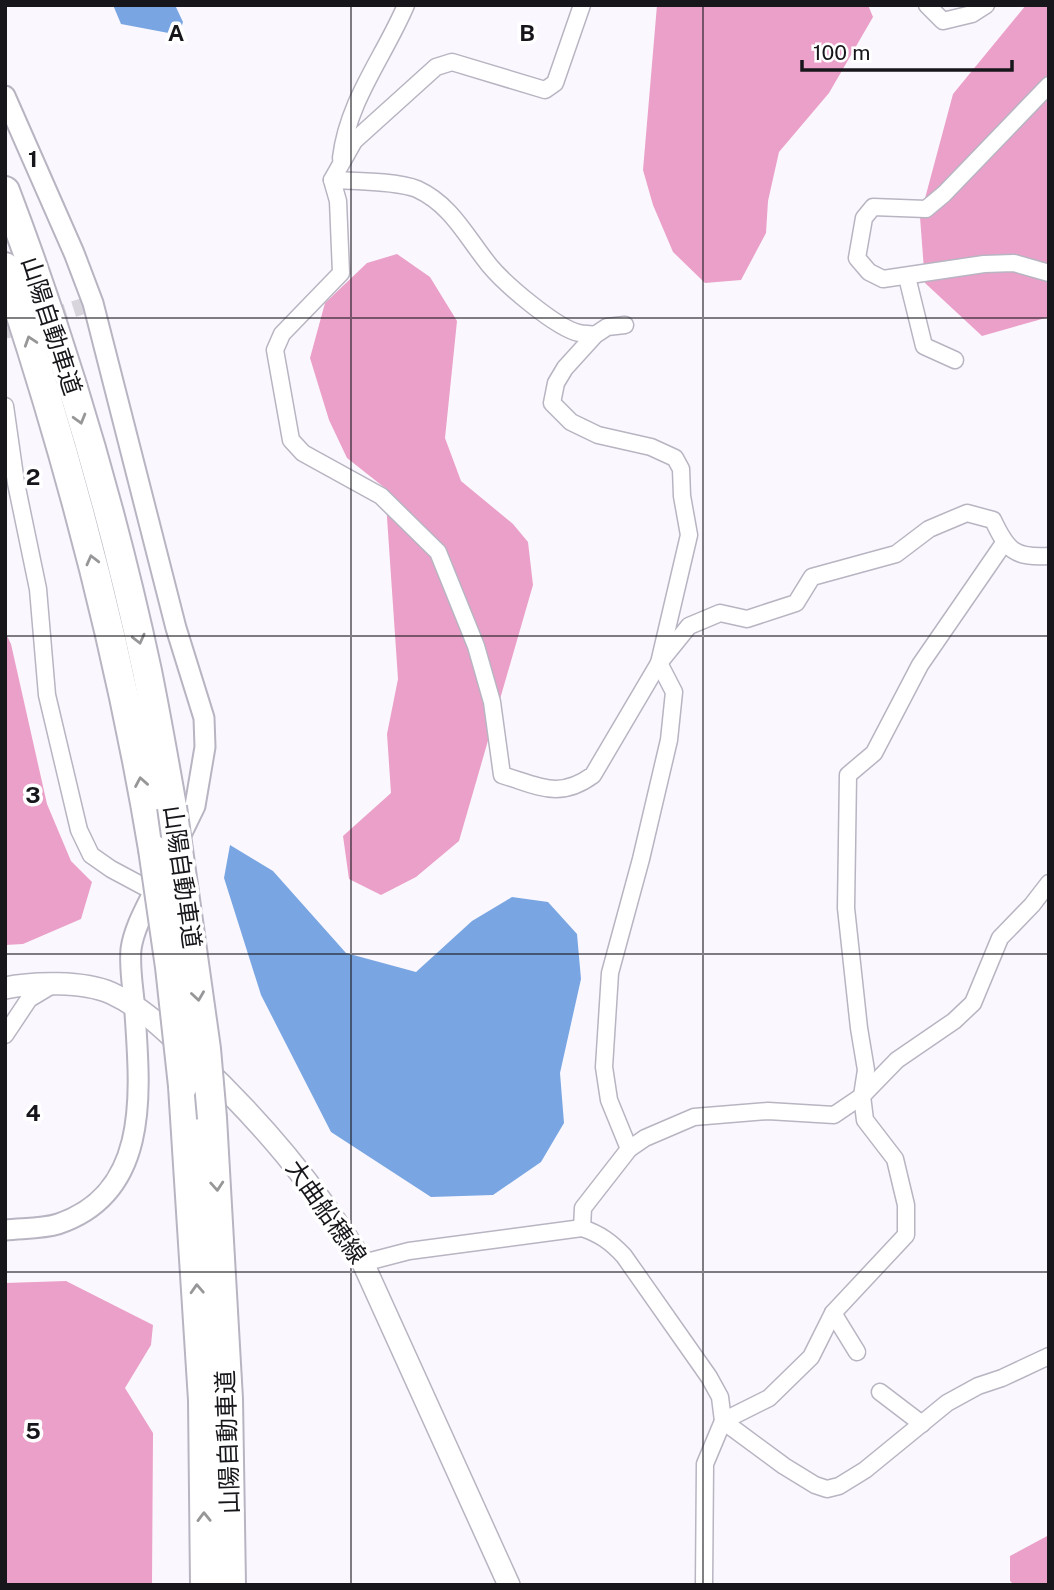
<svg xmlns="http://www.w3.org/2000/svg" width="1054" height="1590" font-family="'Public Sans','Noto Sans JP',sans-serif">
  <rect width="100%" height="100%" fill="#faf8fe"/>
  <!-- forest -->
  <g fill="#eaa0c8">
    <path d="M657,5H868L873,17L829,93L779,152L768,201L766,233L741,280L705,283L673,252L653,205L643,170Z"/>
    <path d="M1026,5H1049V317L982,336L925,283L920,217L953,94Z"/>
    <path d="M397,254L430,277L457,321L445,438L461,481L513,524L528,542L533,585L459,841L416,877L381,895L349,879L343,836L391,793L387,734L398,679L385,488L347,458L329,420L310,358L325,303L367,263Z"/>
    <path d="M5,632L11,644L47,804L71,861L92,882L81,919L23,944L5,945Z"/>
    <path d="M66,1281L153,1325L151,1345L125,1388L153,1433L152,1585H5V1283Z"/>
    <path d="M1049,1535V1585H1014L1010,1581V1556Z"/>
  </g>
  <!-- water -->
  <g fill="#79a6e2">
    <path d="M113,5H175L183,22L179,35L121,24Z"/>
    <path d="M230,845L273,871L346,953L416,972L472,921L512,897L548,902L577,934L581,979L560,1073L564,1123L541,1162L493,1195L431,1197L331,1132L261,995L224,878Z"/>
  </g>
  <g fill="none" stroke-linecap="round" stroke-linejoin="round">
    <!-- minor-tunnel -->
    <path stroke="#d8d6dc" stroke-width="16" stroke-dasharray="16 8" stroke-linecap="butt" d="M5,331L93,303"/>
    <defs>
      <g id="minor">
        <path d="M582,5L555,83L545,90L452,62L436,67L354,141L332,180L338,201L341,273L282,334L275,350L291,440L303,453L381,496L438,552L476,646L492,702L502,775C539,786 559,800 593,775L659,663L689,626L720,613L747,619L796,603L812,577L896,554L929,529L967,513L993,520C1007,550 1014,558 1049,556"/>
        <path d="M927,5L943,21L972,14L986,5"/>
        <path d="M1049,85L944,194L926,209L873,207L864,218L857,258L869,272L883,279L984,264L1014,263L1049,273"/>
        <path d="M341,158C348,100 384,57 406,5"/>
        <path d="M332,180C354,181 398,181 417,189C452,205 467,238 490,266C505,284 556,328 579,333C584,334 590,334 595,335"/>
        <path d="M907,277L924,346L955,360"/>
        <path d="M625,325L607,327L595,335L565,368L556,383L552,403L571,422L598,435L651,447L675,458L681,469L682,496L689,535L659,663L674,692L669,740L641,859L610,973L604,1067L609,1100L629,1149"/>
        <path d="M5,406L16,483L38,589L47,695L79,830L91,855L111,869L154,892"/>
        <path d="M5,1035L29,999L54,984"/>
        <path d="M582,1228L583,1208L629,1149L645,1138L694,1117L768,1111L834,1115L862,1096L897,1060L954,1021L973,1003L1000,938L1032,905L1049,883"/>
        <path d="M363,1263L409,1251L582,1228C600,1234 611,1242 624,1256L709,1377L720,1397L723,1421L705,1464L704,1585"/>
        <path d="M833,1313L857,1352"/>
        <path d="M880,1392L922,1424"/>
        <path d="M723,1421L769,1398L811,1357L833,1313L906,1235V1205L895,1159L865,1120L862,1096L866,1070L859,1028L846,908L848,775L874,753L920,665L1004,543"/>
        <path d="M723,1421L784,1466L815,1485L827,1489L839,1486L865,1470L947,1403L978,1386L1002,1378L1049,1356"/>
      </g>
      <g id="tertiary">
        <path d="M5,96L74,253L93,303L176,628L204,718L205,747L195,806L176,845"/>
        <path d="M5,1230C22,1228 42,1229 58,1224C151,1193 140,1091 135,1013C134,992 129,971 131,949C134,927 148,904 157,885"/>
      </g>
      <path id="secondary" d="M5,988C33,982 84,981 111,993C144,1008 168,1033 194,1058C261,1121 315,1185 363,1263L509,1585"/>
      <g id="motorway">
        <path d="M5,191C64,346 112,508 147,671C156,716 164,761 172,807"/>
        <path d="M5,267C69,458 120,651 153,849"/>
        <path d="M183,1086L203,1400L205,1585"/>
        <path d="M212,1118L228,1399L231,1585"/>
      </g>
    </defs>
    <!-- minor casing -->
    <use href="#minor" stroke="#b8b4c2" stroke-width="19"/>
    <!-- tertiary casing -->
    <use href="#tertiary" stroke="#b8b4c2" stroke-width="23"/>
    <!-- secondary casing -->
    <use href="#secondary" stroke="#b8b4c2" stroke-width="24"/>
    <!-- motorway casing -->
    <use href="#motorway" stroke="#b8b4c2" stroke-width="32"/>
    <!-- minor -->
    <use href="#minor" stroke="#fff" stroke-width="16"/>
    <!-- tertiary -->
    <use href="#tertiary" stroke="#fff" stroke-width="19"/>
    <!-- secondary -->
    <use href="#secondary" stroke="#fff" stroke-width="21"/>
    <!-- motorway -->
    <use href="#motorway" stroke="#fff" stroke-width="28"/>
    <defs>
      <g id="motorway-bridge">
        <path d="M172,807L206,1049L212,1118"/>
        <path d="M153,849L170,967L183,1086"/>
      </g>
    </defs>
    <!-- motorway-bridge casing -->
    <use href="#motorway-bridge" stroke="#b8b4c2" stroke-width="32" stroke-linecap="butt"/>
    <!-- motorway-bridge -->
    <use href="#motorway-bridge" stroke="#fff" stroke-width="28"/>
  </g>
  <!-- one-way arrows -->
  <defs><path id="oneway-chevron" d="M-2-3.5L2.5 0L-2 3.5" fill="none" stroke-width="1.6" stroke-linecap="round" stroke-linejoin="round" transform="scale(1.75)"/></defs>
  <g stroke="#979698">
    <use href="#oneway-chevron" transform="translate(30 341) rotate(-108)"/>
    <use href="#oneway-chevron" transform="translate(80 419) rotate(74)"/>
    <use href="#oneway-chevron" transform="translate(92 560) rotate(-104)"/>
    <use href="#oneway-chevron" transform="translate(139 639) rotate(76)"/>
    <use href="#oneway-chevron" transform="translate(141 782) rotate(-100)"/>
    <use href="#oneway-chevron" transform="translate(198 996) rotate(82)"/>
    <use href="#oneway-chevron" transform="translate(217 1186) rotate(86)"/>
    <use href="#oneway-chevron" transform="translate(197 1289) rotate(-93)"/>
    <use href="#oneway-chevron" transform="translate(204 1517) rotate(-91)"/>
  </g>
  <!-- grid -->
  <path fill="none" stroke="#17161b" stroke-width="2" stroke-opacity="0.55" d="M351,5V1585M703,5V1585M5,318H1049M5,636H1049M5,954H1049M5,1272H1049"/>
  <g text-anchor="middle" stroke-width="7" stroke-linejoin="round" paint-order="stroke">
    <!-- street labels -->
    <g font-size="24" fill="#17161b" stroke="#fff">
      <text transform="translate(51 326) rotate(72)" y="8">山陽自動車道</text>
      <text transform="translate(182 877) rotate(82)" y="8">山陽自動車道</text>
      <text transform="translate(326 1212) rotate(55)" y="8">大曲船穂線</text>
      <text transform="translate(228 1442) rotate(-92)" y="8">山陽自動車道</text>
    </g>
  </g>
  <g font-size="23" text-anchor="middle" font-weight="bold" fill="#17161b" stroke="#fff" stroke-width="7" stroke-linejoin="round" paint-order="stroke">
    <text x="176" y="41">A</text>
    <text x="527" y="41">B</text>
    <text x="33" y="167">1</text>
    <text x="33" y="485">2</text>
    <text x="33" y="803">3</text>
    <text x="33" y="1121">4</text>
    <text x="33" y="1439">5</text>
  </g>
  <!-- border -->
  <rect width="1054" height="1590" fill="none" stroke="#17161b" stroke-width="14"/>
  <!-- scale -->
  <path d="M802 60v10h210v-10" fill="none" stroke="#17161b" stroke-width="3.5"/>
  <text x="813" y="60" font-size="21" fill="#17161b" stroke="#ffffff" stroke-width="5" paint-order="stroke">100 m</text>
</svg>
